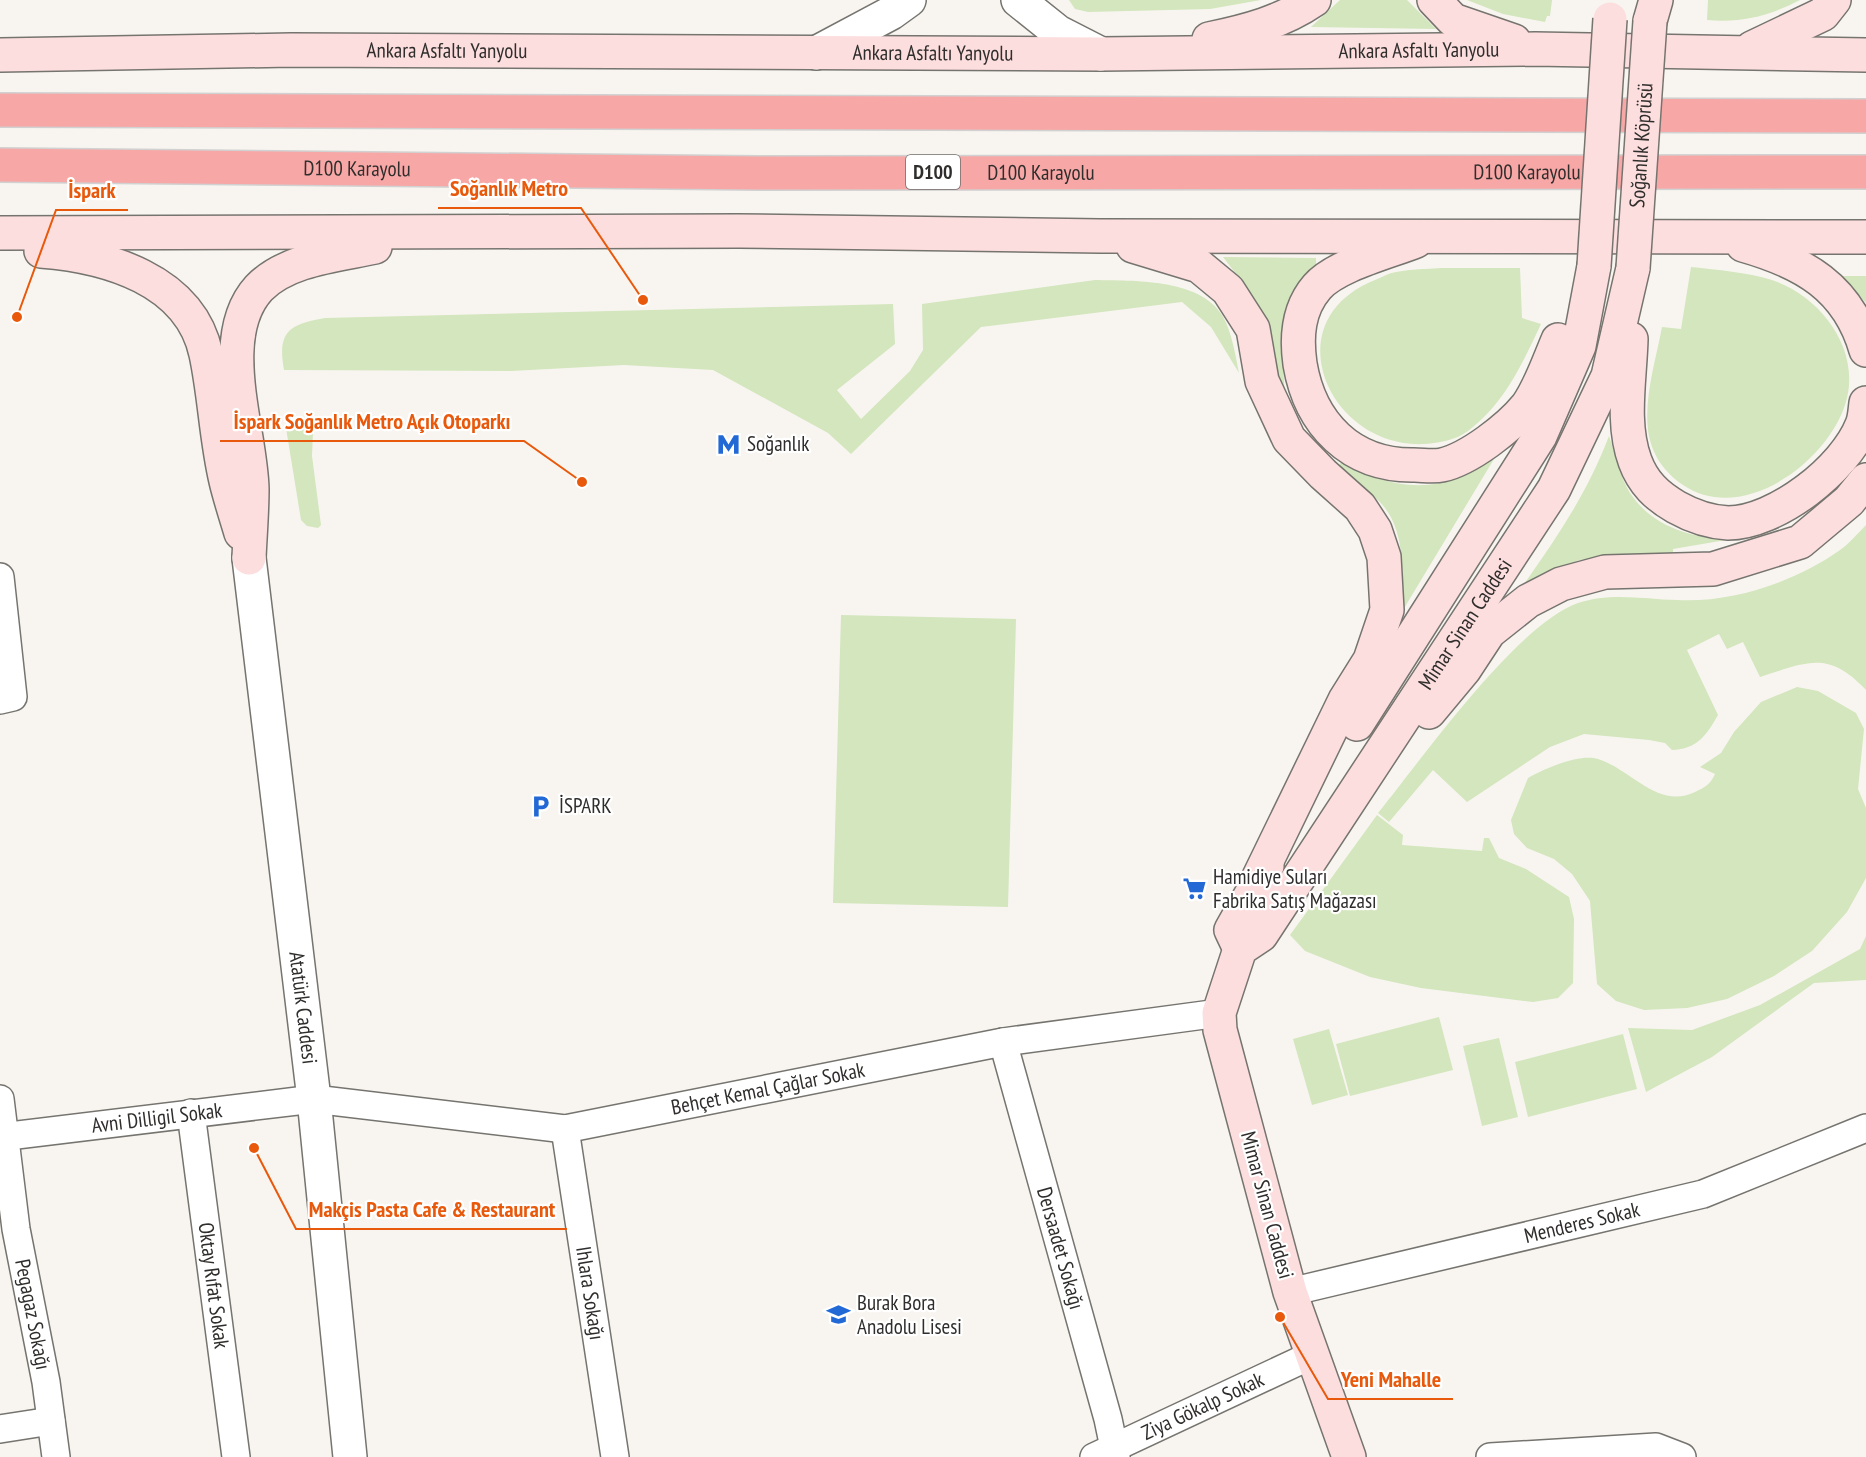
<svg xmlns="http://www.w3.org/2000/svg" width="1866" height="1457" font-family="'PT Sans Narrow',sans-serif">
  <rect width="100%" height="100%" fill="#f8f5f0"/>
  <!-- green -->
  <g fill="#d3e6bd">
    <path d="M1069,0H1261L1210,9L1088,12L1075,9Z"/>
    <path d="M1340,0H1407L1436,29L1311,27Z"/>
    <path d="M1467,0H1552L1550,16H1547L1545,22L1503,14Z"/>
    <path d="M1708,0H1800C1769,16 1742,23 1707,20Z"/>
    <path d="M1223,257L1316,258V268L1282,347L1285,398L1282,396L1266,322L1246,287Z"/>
    <path d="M1691,267C1718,270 1746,272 1772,280C1821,296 1863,351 1845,405C1826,463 1742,525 1683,485C1664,472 1651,454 1648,430C1644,397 1656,359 1662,327L1681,329Z"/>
    <path d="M1441,268H1520L1522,318L1541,324C1522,364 1505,403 1468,431C1456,440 1439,443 1425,444C1329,449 1272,321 1375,280C1382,277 1389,273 1396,272C1411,269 1426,269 1441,268Z"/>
    <path d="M1842,276H1866V303Z"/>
    <path d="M1095,280C1132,281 1199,278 1222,315C1232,332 1235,354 1239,373L1211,327L1182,302L981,327L851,454L828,433L713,370L624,365L511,371L284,370C277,332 289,324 325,318L893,304L895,344L837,390L861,419L910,371L923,350L922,304Z"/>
    <path d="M289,412L313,432L312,456L321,525L318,528L307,526L301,520L286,428L285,414Z"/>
    <path d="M1609,436C1615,453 1620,477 1630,493C1653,527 1688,536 1726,540L1673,549V558L1610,557L1579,560L1522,587C1557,537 1587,494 1609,436Z"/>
    <path d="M1494,459L1403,610C1402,578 1406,535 1385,508C1376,495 1350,480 1337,470L1341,462C1374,480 1410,492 1448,481C1464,476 1480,466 1494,459Z"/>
    <path d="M1866,525V690C1828,650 1808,662 1760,677L1743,642L1727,649L1719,634L1687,650L1718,715C1706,736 1697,749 1672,750L1665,743L1649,740L1584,734L1550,747L1467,802L1433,770L1389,822L1378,813C1421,760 1516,625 1578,603C1610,592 1644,599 1677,600C1732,603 1795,582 1840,550C1849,544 1858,533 1866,525Z"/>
    <path d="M841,615L1016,619L1008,907L833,903Z"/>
    <path d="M1797,687L1818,691L1856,713L1864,729L1858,789L1866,808V878L1847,912L1812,951L1774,976L1727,999L1687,1008L1644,1010L1616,1001L1597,984L1590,901L1572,874L1554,859L1527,848L1514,834L1511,820L1528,778C1544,769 1579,753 1598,759C1631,769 1658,810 1695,792C1705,787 1710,785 1715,774L1700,767L1721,753L1734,732L1761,702Z"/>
    <path d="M1377,815L1403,835L1402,845L1482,851L1484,838H1489L1499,858L1526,869L1569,897L1574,919L1573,983L1558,998L1533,1002L1421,988L1370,977L1305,951L1290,935Z"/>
    <path d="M1866,936V980L1814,983L1712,1057L1646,1092L1628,1028L1692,1030L1760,1005L1860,949Z"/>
    <path d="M1439,1017L1453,1070L1350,1096L1336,1044Z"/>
    <path d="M1329,1029L1348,1095L1312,1105L1293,1039Z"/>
    <path d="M1623,1034L1637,1089L1528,1117L1515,1062Z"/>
    <path d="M1499,1038L1518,1117L1482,1126L1463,1046Z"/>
  </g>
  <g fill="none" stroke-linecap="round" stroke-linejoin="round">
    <defs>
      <g id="minor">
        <path d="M0,577L13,697L0,700"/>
        <path id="s1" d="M1003,1042L1108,1419L1116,1457"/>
        <path id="s2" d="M0,1099L16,1229L46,1382L56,1457"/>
        <path id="s3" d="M191,1113L236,1457"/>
        <path id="s4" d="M565,1129L615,1457"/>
        <path id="s5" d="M0,1137L314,1099L565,1129L1003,1042L1219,1013"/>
        <path id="s6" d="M1290,1292L1703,1194L1866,1128"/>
        <path d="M0,1429L51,1421"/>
        <path id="s7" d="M1094,1457L1312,1355"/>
        <path d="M1490,1457L1656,1447L1682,1457"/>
      </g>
      <g id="tertiary">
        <path d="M1018,0L1058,32L1101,54"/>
        <path d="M816,53L891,13L909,0"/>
        <path id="s8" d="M249,558L314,1099L350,1457"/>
      </g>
      <g id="secondary">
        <path d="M1434,0L1453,20L1514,41"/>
        <path d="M1650,21L1656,0"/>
        <path d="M1209,39C1247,31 1282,22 1314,0"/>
        <path d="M1752,48L1823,14L1834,0"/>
        <path id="s9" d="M0,55L291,50L1101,54L1535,49L1866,55"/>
        <path d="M0,233L739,231L1100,236L1866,237"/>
        <path d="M1416,241C1389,252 1336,265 1317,287C1298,309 1296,336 1300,364C1310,424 1351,466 1414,465C1423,465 1433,467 1442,465C1469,459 1509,428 1527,406C1540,388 1549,361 1558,340"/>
        <path d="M1743,245C1803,262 1848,287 1866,350"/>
        <path d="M1133,246L1199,266L1228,290L1253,329L1262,381L1289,439L1323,474L1360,507L1375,530L1384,557L1387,610L1370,660L1345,700L1256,883"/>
        <path d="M41,251C106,256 190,279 206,354C215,396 216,439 226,481C230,498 236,516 241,533"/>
        <path d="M1631,339C1630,379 1621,423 1635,461C1643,483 1657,496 1676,507C1692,516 1709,522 1728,523C1776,523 1845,469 1862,425C1865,418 1865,410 1866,403"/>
        <path d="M249,558C250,535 252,512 252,489C251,431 214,337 259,288C287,259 338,255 375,247"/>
        <path d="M1429,712L1464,670L1489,632L1528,601L1561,584L1605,572L1713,569L1800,542L1849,501L1866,480"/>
        <path d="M1357,724L1540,436L1579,346L1594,266"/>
        <path d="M1240,949L1231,930L1267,866"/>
        <path id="s10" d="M1349,1457L1290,1292L1220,1030L1219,1013L1240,949L1261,935L1554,489L1608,376L1633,268"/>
      </g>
      <g id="trunk">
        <path d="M0,110L1866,116"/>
        <path id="s11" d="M0,165L758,173L1866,172"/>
      </g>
    </defs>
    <!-- minor casing -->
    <use href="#minor" stroke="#76746f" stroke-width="30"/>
    <!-- tertiary casing -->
    <use href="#tertiary" stroke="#76746f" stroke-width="36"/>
    <!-- secondary casing -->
    <use href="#secondary" stroke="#76746f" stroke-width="36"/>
    <!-- trunk casing -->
    <use href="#trunk" stroke="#d1d1d1" stroke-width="36"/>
    <!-- minor -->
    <use href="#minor" stroke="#fff" stroke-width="27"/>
    <!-- tertiary -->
    <use href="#tertiary" stroke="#fff" stroke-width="33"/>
    <!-- secondary -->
    <use href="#secondary" stroke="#fddede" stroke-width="33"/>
    <!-- trunk -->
    <use href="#trunk" stroke="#f8a7a7" stroke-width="33"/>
    <defs>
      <g id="secondary-bridge">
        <path d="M1594,266L1610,19"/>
        <path id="s12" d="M1633,268L1650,21"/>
      </g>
    </defs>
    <!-- secondary-bridge casing -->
    <use href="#secondary-bridge" stroke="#76746f" stroke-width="36" stroke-linecap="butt"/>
    <!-- secondary-bridge -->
    <use href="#secondary-bridge" stroke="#fddede" stroke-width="33"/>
  </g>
  <!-- icons -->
  <defs>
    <symbol id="metro-bare" viewBox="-9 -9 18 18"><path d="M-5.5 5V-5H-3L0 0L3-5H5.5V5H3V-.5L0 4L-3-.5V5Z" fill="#2269d5" stroke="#fff" stroke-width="2.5" paint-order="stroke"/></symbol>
    <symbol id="parking-bare" viewBox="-9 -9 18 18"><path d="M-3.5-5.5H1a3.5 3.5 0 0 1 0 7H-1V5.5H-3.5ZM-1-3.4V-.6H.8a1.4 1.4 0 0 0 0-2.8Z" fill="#2269d5" stroke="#fff" stroke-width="2.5" paint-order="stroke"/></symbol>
    <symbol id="supermarket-bare" viewBox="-9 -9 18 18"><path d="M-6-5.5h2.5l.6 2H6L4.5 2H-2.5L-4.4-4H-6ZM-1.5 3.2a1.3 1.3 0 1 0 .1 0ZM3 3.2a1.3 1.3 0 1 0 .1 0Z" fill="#2269d5" stroke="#fff" stroke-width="2.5" paint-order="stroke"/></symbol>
    <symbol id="school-bare" viewBox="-9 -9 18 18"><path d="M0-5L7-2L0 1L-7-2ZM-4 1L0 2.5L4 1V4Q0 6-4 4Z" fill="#2269d5" stroke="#fff" stroke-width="2.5" paint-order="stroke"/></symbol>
  </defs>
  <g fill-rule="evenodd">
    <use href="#metro-bare" x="712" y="428" width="33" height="33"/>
    <use href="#parking-bare" x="524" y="790" width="33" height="33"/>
    <use href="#supermarket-bare" x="1178" y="872" width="33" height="33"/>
    <use href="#school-bare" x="822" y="1298" width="33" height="33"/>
  </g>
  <g text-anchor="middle" stroke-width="4.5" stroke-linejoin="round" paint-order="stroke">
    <!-- shield labels -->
    <rect fill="#fff" stroke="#6d6d6b" stroke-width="1.5" x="906" y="155" width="54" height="34" rx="4.5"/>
    <g font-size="20" font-weight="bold" fill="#2f2e2c">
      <text x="933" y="179">D100</text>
    </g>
    <!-- street labels -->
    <g font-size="21" fill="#2f2e2c" stroke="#fff">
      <text dy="7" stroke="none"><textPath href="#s9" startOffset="447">Ankara Asfaltı Yanyolu</textPath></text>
      <text dy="7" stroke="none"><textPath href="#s9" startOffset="1419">Ankara Asfaltı Yanyolu</textPath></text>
      <text dy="7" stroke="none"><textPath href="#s9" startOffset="933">Ankara Asfaltı Yanyolu</textPath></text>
      <text dy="7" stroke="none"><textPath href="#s12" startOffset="123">Soğanlık Köprüsü</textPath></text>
      <text dy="7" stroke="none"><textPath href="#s11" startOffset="357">D100 Karayolu</textPath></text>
      <text dy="7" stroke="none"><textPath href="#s11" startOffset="1041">D100 Karayolu</textPath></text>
      <text dy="7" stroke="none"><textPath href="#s11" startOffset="1527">D100 Karayolu</textPath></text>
      <text dy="7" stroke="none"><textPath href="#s10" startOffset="928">Mimar Sinan Caddesi</textPath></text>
      <text dy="7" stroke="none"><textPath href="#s8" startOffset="453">Atatürk Caddesi</textPath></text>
      <text dy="7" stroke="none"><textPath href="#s5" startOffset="776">Behçet Kemal Çağlar Sokak</textPath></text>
      <text dy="7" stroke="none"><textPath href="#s5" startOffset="158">Avni Dilligil Sokak</textPath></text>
      <text transform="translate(1267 1205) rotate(75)" y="7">Mimar Sinan Caddesi</text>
      <text dy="7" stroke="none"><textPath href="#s6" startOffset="300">Menderes Sokak</textPath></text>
      <text dy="7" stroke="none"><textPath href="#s1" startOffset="214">Dersaadet Sokağı</textPath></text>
      <text dy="7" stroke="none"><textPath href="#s3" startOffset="174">Oktay Rıfat Sokak</textPath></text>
      <text dy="7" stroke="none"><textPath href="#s4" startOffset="166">Ihlara Sokağı</textPath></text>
      <text dy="7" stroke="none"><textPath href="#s2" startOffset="218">Pegagaz Sokağı</textPath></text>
      <text dy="7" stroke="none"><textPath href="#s7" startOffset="120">Ziya Gökalp Sokak</textPath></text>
    </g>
    <!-- poi labels -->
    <g font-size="21" fill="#2f2e2c" stroke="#fff" text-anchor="start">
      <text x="747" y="451">Soğanlık</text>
      <text x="559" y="813">İSPARK</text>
      <text x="1213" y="884">Hamidiye Suları<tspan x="1213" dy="24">Fabrika Satış Mağazası</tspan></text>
      <text x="857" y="1310">Burak Bora<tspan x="857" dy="24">Anadolu Lisesi</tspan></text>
    </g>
  </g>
  <!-- callouts -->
  <path fill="none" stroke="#e8590c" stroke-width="2" d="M643 300L581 208H438M17 317L56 210H128M582 482L524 441H220M254 1148L296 1229H567M1280 1317L1328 1399H1453"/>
  <g fill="#e8590c" stroke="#fff" stroke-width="2">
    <circle cx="643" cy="300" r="6"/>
    <circle cx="17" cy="317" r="6"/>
    <circle cx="582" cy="482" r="6"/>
    <circle cx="254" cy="1148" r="6"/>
    <circle cx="1280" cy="1317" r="6"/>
  </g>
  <g font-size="22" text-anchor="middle" font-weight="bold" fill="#e8590c" stroke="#fff" stroke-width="4.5" stroke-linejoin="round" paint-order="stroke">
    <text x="509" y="196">Soğanlık Metro</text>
    <text x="92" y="198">İspark</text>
    <text x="372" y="429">İspark Soğanlık Metro Açık Otoparkı</text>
    <text x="432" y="1217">Makçis Pasta Cafe &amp; Restaurant</text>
    <text x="1391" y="1387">Yeni Mahalle</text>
  </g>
</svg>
